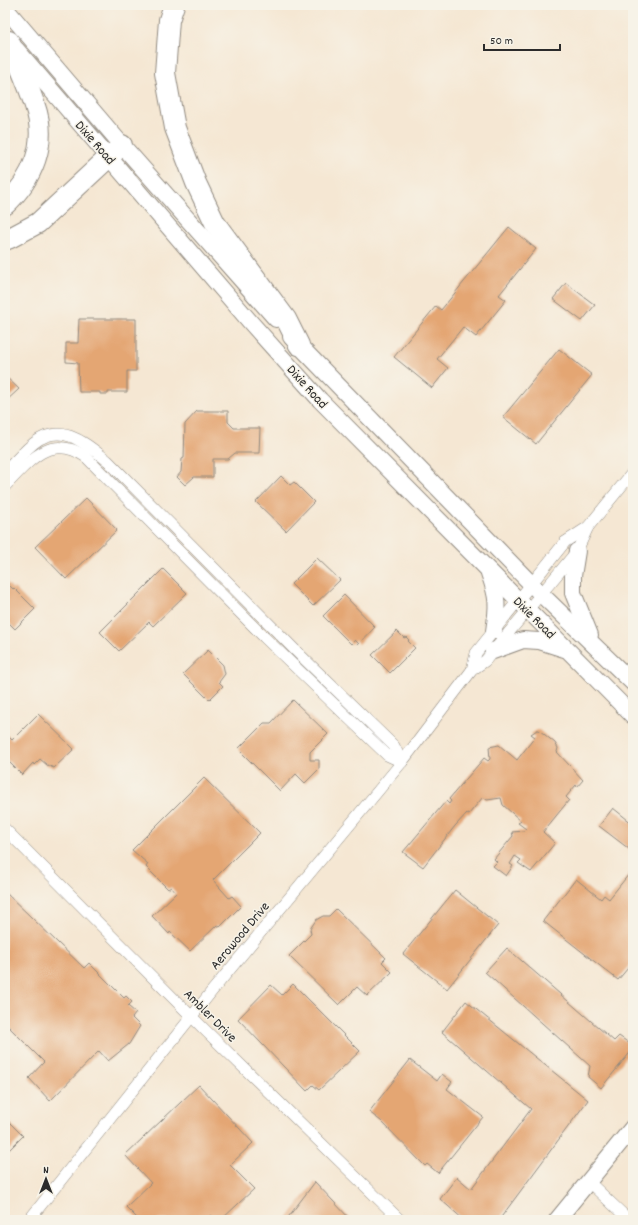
<svg xmlns="http://www.w3.org/2000/svg" width="638" height="1225" font-family="Dekko,sans-serif">
  <rect width="100%" height="100%" fill="#f7f3e8"/>
  <filter id="ink" filterUnits="userSpaceOnUse"><feTurbulence type="fractalNoise" baseFrequency=".025" numOctaves="2"/><feDisplacementMap in="SourceGraphic" scale="8" xChannelSelector="R" yChannelSelector="G"/><feConvolveMatrix kernelMatrix="1 2 1 2 8 2 1 2 1" color-interpolation-filters="sRGB"/></filter>
  <filter id="wash" filterUnits="userSpaceOnUse"><feTurbulence type="fractalNoise" baseFrequency=".012" numOctaves="4" result="noise"/><feDisplacementMap in="SourceGraphic" scale="16" xChannelSelector="R" yChannelSelector="G"/><feGaussianBlur stdDeviation="0.9" result="paint"/><feColorMatrix in="noise" values="0 0 0 0 0 0 0 0 0 0 0 0 0 0 0 0 0 1.4 0 .05"/><feComposite in="paint" operator="in"/></filter>
  <g filter="url(#wash)">
    <rect width="100%" height="100%" fill="#f5e7d3"/>
    <g id="blocks">
      <!-- building -->
      <g fill="#e4a673">
        <path d="M509,227L536,249L499,295L506,300L476,337L463,327L437,359L448,368L432,388L394,357L436,306L441,310Z"/>
        <path d="M566,283L595,305L582,321L553,299Z"/>
        <path d="M79,319H136V371H127V392H108V394H100V392H79L78,363L66,362V343H78Z"/>
        <path d="M559,349L592,375L536,444L503,417Z"/>
        <path d="M5,376L19,389L5,402Z"/>
        <path d="M197,411H228V422L234,428H260L259,453H235L228,459H213V477H194L185,485L177,477L181,472L182,459L184,458L185,424Z"/>
        <path d="M281,476L290,485L294,482L314,502L286,531L256,502Z"/>
        <path d="M86,498L117,530L66,579L35,547Z"/>
        <path d="M317,558L340,580L313,606L291,584Z"/>
        <path d="M163,569L187,593L153,626L149,622L119,651L100,632Z"/>
        <path d="M5,581L13,589L14,588L35,609L15,629L5,619Z"/>
        <path d="M344,595L375,627L359,644L355,640L351,644L323,616Z"/>
        <path d="M397,631L404,638L406,637L409,640L408,641L415,648L390,673L372,655Z"/>
        <path d="M208,650L223,665L225,674L219,682L223,686L209,700L183,674Z"/>
        <path d="M293,700L328,734L310,752V760H319V769L305,783L296,774L280,791L238,749L264,723H271Z"/>
        <path d="M38,714L74,749L54,768L47,765L40,759L34,765L33,763L22,775L5,758V733L12,740Z"/>
        <path d="M537,730H539L555,743L558,748L557,752L583,780L577,787L576,785L566,797L569,800L543,832L555,843L531,872L518,863L521,860L515,856L510,864L513,866L506,876L493,866L497,862L494,859L513,836L512,832L524,831L526,829L518,823L521,821L503,805L501,798L487,800L483,797L469,814L467,813L455,826L423,867L403,852L446,801L449,804L451,801L449,799L484,758L488,761L490,759L489,747L499,745L517,760L535,737L531,734Z"/>
        <path d="M204,778L260,833L213,880L229,898L232,896L241,906L220,927L217,925L190,951L170,932L169,934L152,916L176,893L171,887L168,889L146,867L148,864L132,850Z"/>
        <path d="M613,808L633,824V852L599,826Z"/>
        <path d="M633,869V962L618,980L543,921L576,879L601,899L604,895L609,899Z"/>
        <path d="M455,890L498,925L447,989L403,954Z"/>
        <path d="M5,892L84,968L89,963L124,998L126,996L132,1002L128,1006L136,1013L132,1018L140,1026L129,1044L108,1061L99,1051L50,1101L29,1078L44,1062L5,1023Z"/>
        <path d="M336,909L386,958L382,962L392,972L367,996L357,987L339,1005L289,956L311,934L310,929L316,920L323,916H329Z"/>
        <path d="M507,948L614,1041L619,1036L633,1046V1049L601,1088L588,1077L590,1066L485,972Z"/>
        <path d="M293,984L360,1051L319,1090L313,1085L307,1091L238,1019L271,985L282,995Z"/>
        <path d="M466,1001L588,1100L499,1220H464L440,1199L457,1177L471,1189L531,1109L442,1032Z"/>
        <path d="M410,1060L437,1081L442,1074L452,1082L447,1089L483,1117L438,1173L427,1164L425,1166L381,1121L369,1112Z"/>
        <path d="M199,1085L253,1143L230,1165L254,1189L221,1220H216L211,1215L206,1220H139L126,1207L151,1183L125,1155Z"/>
        <path d="M5,1118L23,1136L5,1154Z"/>
        <path d="M315,1182L351,1220H286Z"/>
      </g>
    </g>
  </g>
  <g filter="url(#ink)">
    <use href="#blocks" fill-opacity="0" stroke="#90897f" stroke-width="1"/>
    <g fill="none" stroke-linecap="round" stroke-linejoin="round">
      <defs>
        <g id="street">
          <path d="M5,472C14,462 23,452 34,443C62,421 86,444 108,461L296,651L394,746L402,762"/>
          <path d="M5,486C29,462 50,432 86,457L264,637L387,755L402,762"/>
          <path d="M472,670L476,653L565,542L588,527"/>
          <path d="M5,829L205,1030L400,1220"/>
          <path d="M588,1181L629,1220"/>
          <path d="M29,1220L212,991L402,762L472,670L485,661L577,551L588,527L633,472"/>
        </g>
        <g id="secondary">
          <path d="M5,8L122,145L276,319"/>
          <path d="M16,49L252,324L320,400L633,716"/>
          <path d="M291,337L541,594L633,683"/>
          <path d="M577,551L573,576V593L590,635"/>
          <path d="M489,573C498,598 498,605 494,631"/>
          <path d="M493,651L523,640L539,641L564,649"/>
          <path d="M557,1220L633,1127"/>
        </g>
        <g id="highway">
          <path d="M174,5L169,20L165,73L175,128L196,183L215,223L286,319L299,345"/>
          <path d="M5,205C33,179 48,143 35,106C28,84 18,62 9,41"/>
          <path d="M5,240L10,238L38,223L122,145"/>
        </g>
      </defs>
      <!-- street casing -->
      <use href="#street" stroke="#90897f" stroke-width="12"/>
      <!-- secondary casing -->
      <use href="#secondary" stroke="#90897f" stroke-width="18"/>
      <!-- highway casing -->
      <use href="#highway" stroke="#90897f" stroke-width="22"/>
      <!-- street -->
      <use href="#street" stroke="#fff" stroke-width="11"/>
      <!-- secondary -->
      <use href="#secondary" stroke="#fff" stroke-width="16"/>
      <!-- highway -->
      <use href="#highway" stroke="#fff" stroke-width="20"/>
    </g>
  </g>
  <g text-anchor="middle" stroke-width="3" stroke-linejoin="round" paint-order="stroke">
    <!-- street labels -->
    <g font-size="14" fill="#2b2b2b" stroke="#f7f3e8">
      <text transform="translate(96 142) rotate(49)" y="5">Dixie Road</text>
      <text transform="translate(308 386) rotate(48)" y="5">Dixie Road</text>
      <text transform="translate(535 617) rotate(45)" y="5">Dixie Road</text>
      <text transform="translate(239 935) rotate(-50)" y="5">Aerowood Drive</text>
      <text transform="translate(211 1015) rotate(45)" y="5">Ambler Drive</text>
    </g>
  </g>
  <!-- margin -->
  <rect width="638" height="1225" fill="none" stroke="#f7f3e8" stroke-width="20"/>
  <!-- north arrow -->
  <g transform="translate(46 1179)" stroke="#f7f3e8" stroke-width="3" paint-order="stroke">
  <path d="M0-3L7 15L0 10L-7 15Z" fill="#2b2b2b"/>
  <text y="-6" font-size="11" font-weight="bold" text-anchor="middle" fill="#2b2b2b">N</text>
  </g>
  <!-- scale -->
  <path d="M484 44v6h76v-6" fill="none" stroke="#2b2b2b" stroke-width="2"/>
  <text x="490" y="44" font-size="12" fill="#2b2b2b" stroke="#f7f3e8" stroke-width="3" paint-order="stroke">50 m</text>
</svg>
